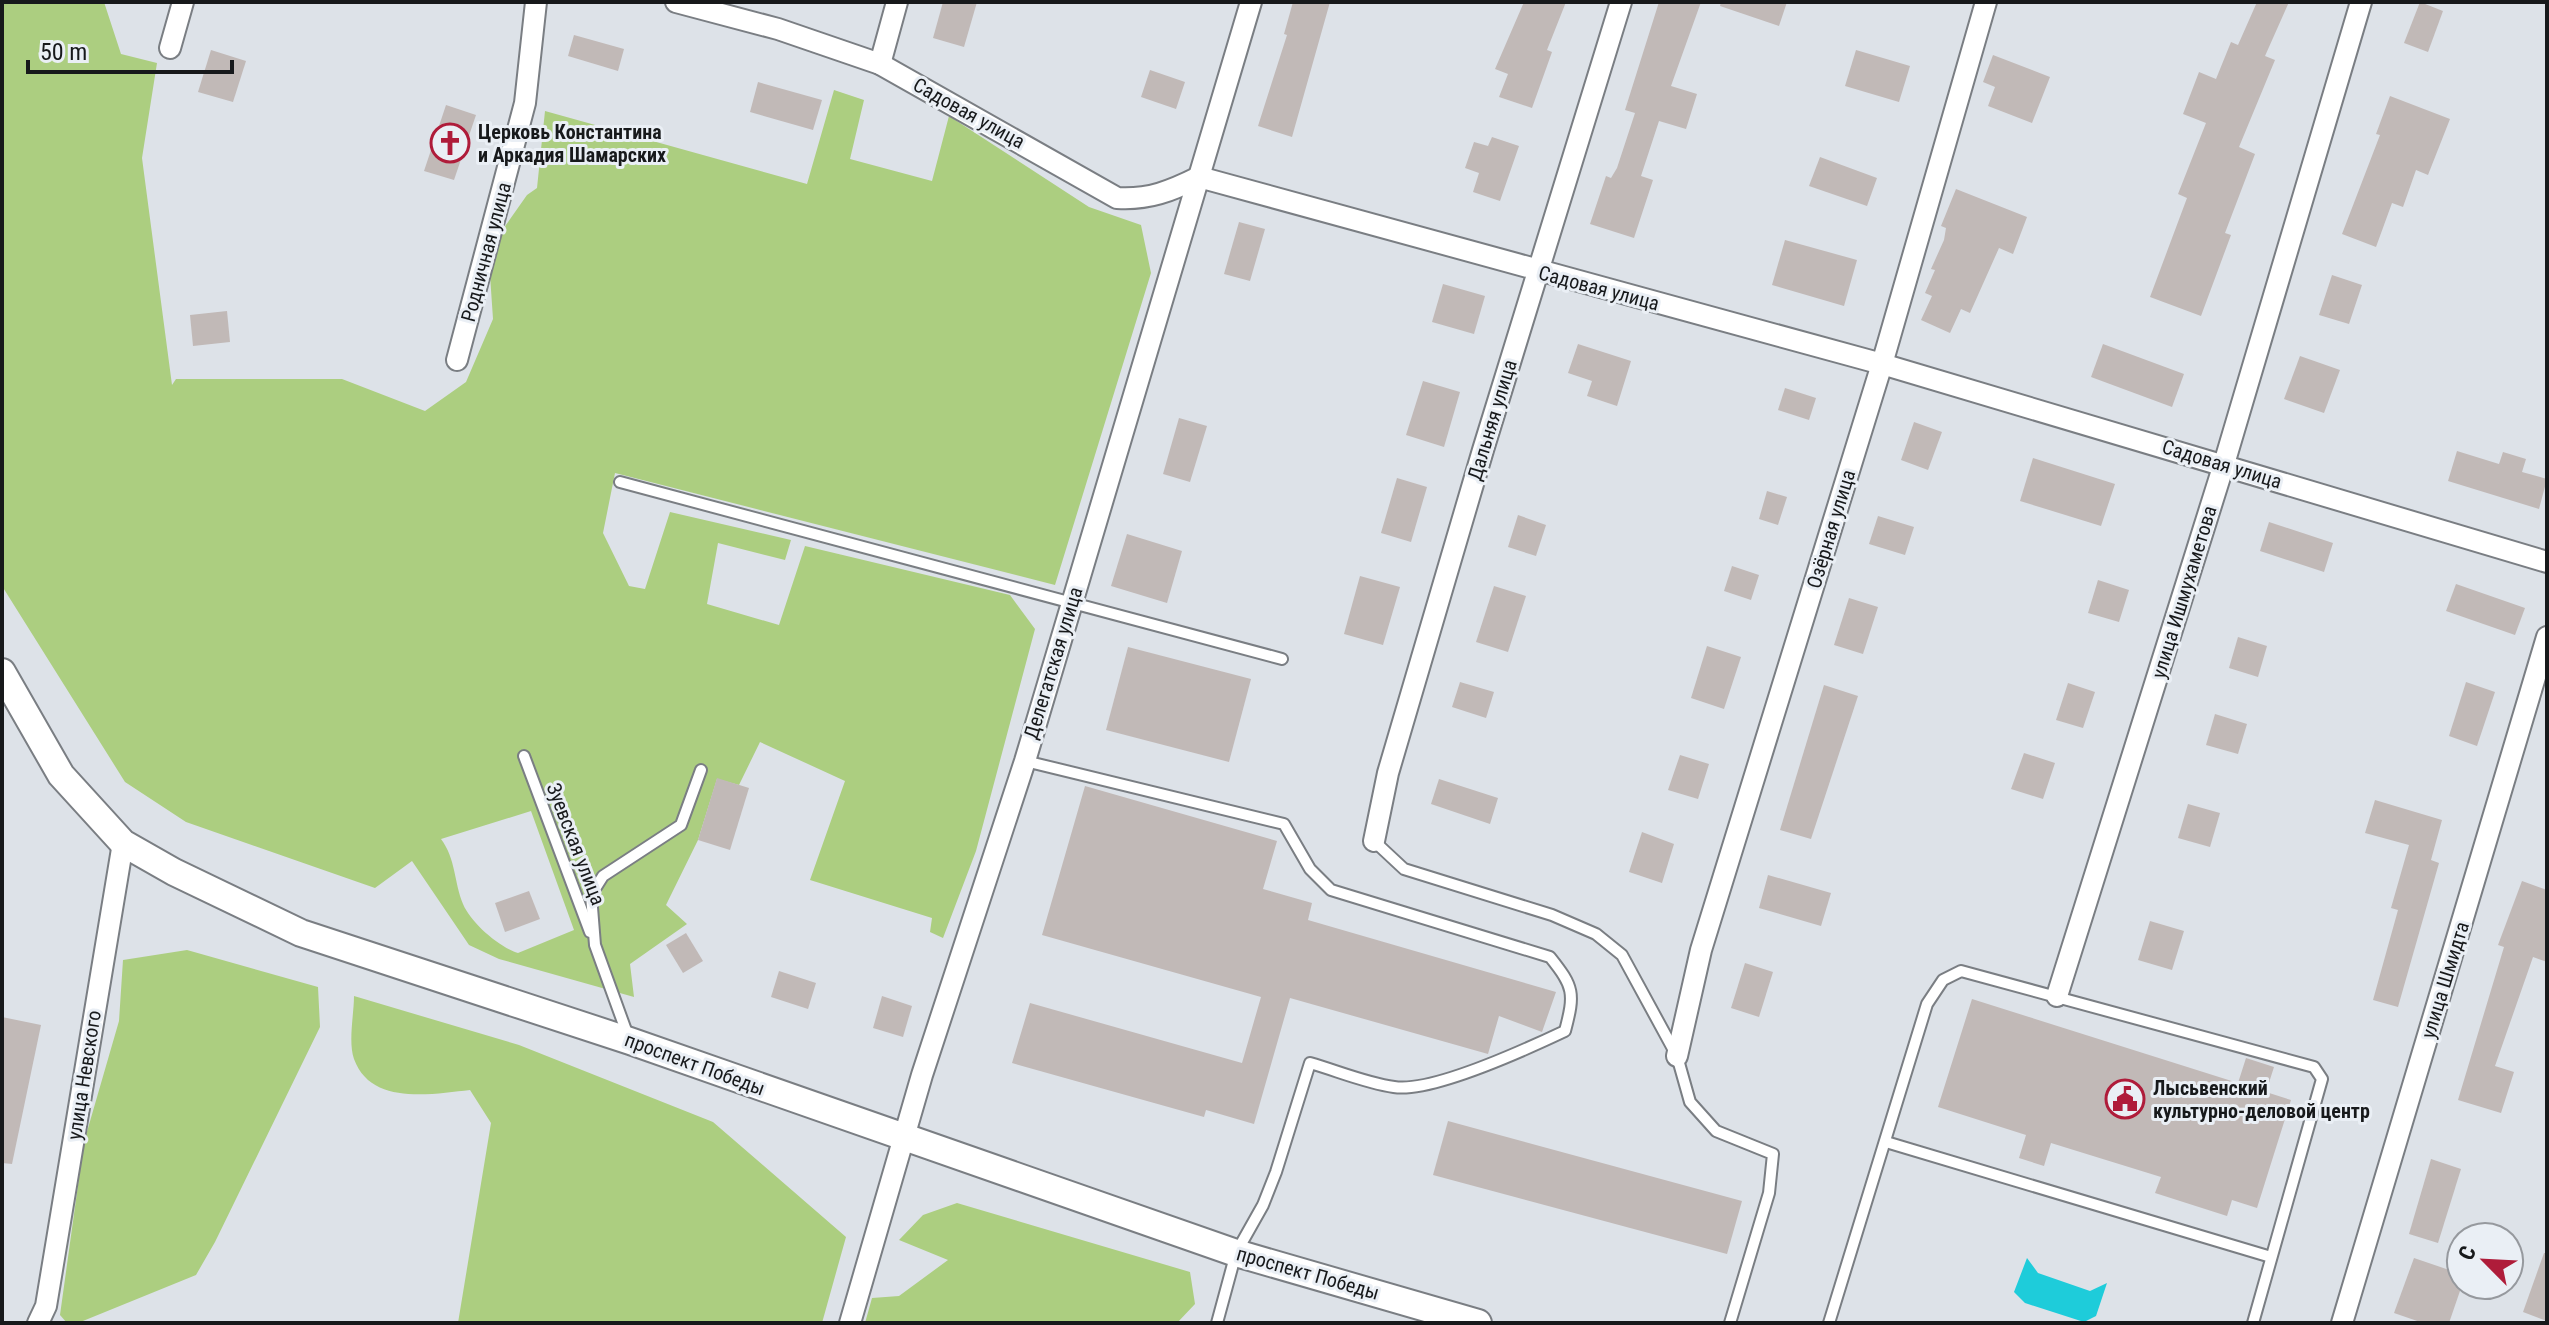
<svg xmlns="http://www.w3.org/2000/svg" width="2549" height="1325" font-family="'Roboto Condensed',sans-serif">
  <rect width="100%" height="100%" fill="#dde2e8"/>
  <!-- green -->
  <g fill="#acce80" fill-rule="evenodd">
    <path d="M2,2H104L121,54L157,63L142,158L172,385L176,379H342L425,411L466,382L493,319L490,275L501,232L527,195L537,188L545,111L807,184L834,90L864,100L850,159L932,181L949,116L1089,207L1141,225L1151,273L1055,585L615,473L603,533L629,586L645,589L670,512L791,540L785,560L718,543L707,604L779,625L805,546L1010,595L1035,629L976,851L943,938L930,932L932,918L810,880L845,781L760,742L739,785L717,779L698,840L666,905L687,924L630,964L634,997L499,959L469,945L412,861L375,888L186,822L125,782L2,586ZM531,811L574,930L518,953C499,947 471,923 463,904C454,882 456,859 441,839Z"/>
    <path d="M187,950L318,987L320,1027L215,1242L196,1275L78,1323H67L60,1315L84,1142L119,1021L123,960Z"/>
    <path d="M354,996L519,1045L713,1122L846,1237L822,1323H458L491,1123L470,1090C432,1094 371,1106 354,1059C348,1042 354,1014 354,996Z"/>
    <path d="M957,1203L1190,1272L1195,1304L1177,1323H865L872,1298L899,1296L948,1260L899,1240L923,1215Z"/>
  </g>
  <!-- water -->
  <path fill="#1eccda" d="M2027,1258L2038,1273L2090,1291L2107,1283L2096,1316L2084,1322L2025,1303L2014,1292Z"/>
  <!-- building -->
  <g fill="#c1b9b7">
    <path d="M943,2H977L964,47L933,38Z"/>
    <path d="M1293,2H1330L1292,137L1258,126L1287,35L1284,34Z"/>
    <path d="M1524,2H1566L1547,50L1552,52L1532,108L1499,97L1508,74L1495,69Z"/>
    <path d="M1659,2H1701L1671,86L1697,94L1686,129L1659,121L1641,176L1653,180L1634,238L1590,224L1606,176L1611,178L1617,168L1635,113L1625,110Z"/>
    <path d="M1721,2H1787L1779,26L1720,6Z"/>
    <path d="M2257,2H2289L2265,56L2275,60L2239,147L2255,154L2225,233L2231,235L2201,316L2150,297L2187,198L2178,194L2206,123L2183,114L2199,72L2216,79L2231,42L2238,45Z"/>
    <path d="M2420,2L2443,11L2428,52L2404,43Z"/>
    <path d="M574,35L624,49L618,71L568,56Z"/>
    <path d="M211,50L246,61L233,102L198,92Z"/>
    <path d="M1856,50L1910,66L1899,102L1845,86Z"/>
    <path d="M1993,55L2050,77L2032,123L1988,106L1995,87L1983,82Z"/>
    <path d="M1150,70L1185,82L1176,109L1141,97Z"/>
    <path d="M758,82L822,100L813,130L750,112Z"/>
    <path d="M2390,96L2450,119L2428,175L2416,170L2403,207L2392,203L2376,247L2342,234L2380,135L2376,134Z"/>
    <path d="M446,105L476,115L454,180L424,171Z"/>
    <path d="M1492,137L1519,146L1500,201L1473,192L1479,173L1465,168L1474,142L1488,146Z"/>
    <path d="M1820,157L1877,178L1867,206L1809,186Z"/>
    <path d="M1956,189L2027,217L2013,254L1999,248L1970,313L1961,309L1950,333L1921,320L1932,296L1925,293L1935,270L1931,269L1944,240L1946,228L1941,226Z"/>
    <path d="M1239,222L1265,229L1250,281L1224,274Z"/>
    <path d="M1785,240L1857,260L1844,306L1772,285Z"/>
    <path d="M2332,275L2362,285L2349,324L2319,315Z"/>
    <path d="M1443,284L1485,296L1474,334L1432,322Z"/>
    <path d="M227,311L230,342L193,346L190,315Z"/>
    <path d="M1578,344L1631,361L1617,406L1587,396L1592,381L1568,373Z"/>
    <path d="M2103,344L2184,374L2172,407L2091,377Z"/>
    <path d="M2300,356L2340,370L2324,413L2284,399Z"/>
    <path d="M1423,381L1460,392L1444,447L1406,435Z"/>
    <path d="M1785,388L1816,398L1809,420L1778,410Z"/>
    <path d="M1179,418L1207,426L1190,482L1163,474Z"/>
    <path d="M1914,422L1942,432L1928,470L1901,460Z"/>
    <path d="M2457,451L2499,464L2503,452L2526,459L2522,472L2547,479L2539,509L2448,481Z"/>
    <path d="M2033,458L2115,484L2101,526L2020,501Z"/>
    <path d="M1397,478L1427,487L1411,542L1381,533Z"/>
    <path d="M1767,491L1787,497L1778,525L1759,519Z"/>
    <path d="M1518,515L1546,525L1536,556L1508,547Z"/>
    <path d="M1878,516L1914,527L1905,555L1869,544Z"/>
    <path d="M2269,522L2333,543L2324,572L2260,551Z"/>
    <path d="M1127,534L1182,551L1167,603L1111,586Z"/>
    <path d="M1732,566L1759,575L1751,600L1724,591Z"/>
    <path d="M1360,576L1400,587L1383,645L1344,634Z"/>
    <path d="M2098,580L2129,590L2119,622L2088,613Z"/>
    <path d="M2456,584L2525,608L2515,635L2446,611Z"/>
    <path d="M1494,586L1526,596L1508,652L1476,642Z"/>
    <path d="M1849,598L1878,607L1863,654L1834,645Z"/>
    <path d="M2238,637L2267,646L2258,677L2229,668Z"/>
    <path d="M1707,646L1741,657L1724,709L1691,698Z"/>
    <path d="M1128,647L1251,679L1229,762L1106,730Z"/>
    <path d="M1460,682L1494,692L1486,718L1452,707Z"/>
    <path d="M2466,682L2495,692L2477,746L2449,736Z"/>
    <path d="M2068,683L2095,692L2083,728L2056,720Z"/>
    <path d="M1824,685L1858,696L1811,839L1780,830Z"/>
    <path d="M2215,714L2247,724L2238,754L2206,745Z"/>
    <path d="M2024,753L2055,763L2043,799L2011,789Z"/>
    <path d="M1680,755L1709,764L1698,799L1668,790Z"/>
    <path d="M717,778L749,788L730,850L698,840Z"/>
    <path d="M1439,779L1498,798L1490,824L1431,804Z"/>
    <path d="M1085,786L1277,841L1263,889L1312,903L1308,920L1556,992L1542,1032L1499,1016L1488,1054L1290,998L1254,1124L1206,1110L1204,1117L1012,1063L1030,1003L1242,1063L1261,997L1042,935Z"/>
    <path d="M2375,800L2442,820L2431,860L2439,863L2398,1007L2373,1000L2398,910L2391,908L2409,845L2365,833Z"/>
    <path d="M2188,804L2220,813L2210,847L2178,838Z"/>
    <path d="M1642,832L1674,844L1662,883L1629,872Z"/>
    <path d="M1768,875L1831,893L1821,926L1759,908Z"/>
    <path d="M2522,881L2547,890V962L2533,957L2495,1066L2514,1072L2501,1113L2458,1100L2504,947L2498,945Z"/>
    <path d="M529,891L540,919L505,932L495,903Z"/>
    <path d="M2150,921L2184,931L2172,970L2138,960Z"/>
    <path d="M686,933L703,961L683,973L666,945Z"/>
    <path d="M1745,963L1773,972L1759,1017L1731,1008Z"/>
    <path d="M779,971L816,983L808,1009L771,997Z"/>
    <path d="M882,996L912,1006L903,1037L873,1028Z"/>
    <path d="M1972,999L2238,1083L2246,1058L2274,1067L2266,1092L2291,1100L2257,1208L2232,1200L2227,1216L2155,1193L2161,1177L2051,1143L2044,1166L2019,1158L2026,1135L1938,1107Z"/>
    <path d="M2,1017L41,1025L12,1164L2,1163Z"/>
    <path d="M1448,1121L1742,1201L1727,1254L1433,1175Z"/>
    <path d="M2431,1159L2461,1169L2438,1243L2409,1234Z"/>
    <path d="M2544,1253H2547V1321L2523,1312Z"/>
    <path d="M2414,1258L2461,1274V1288L2449,1323H2423L2394,1313Z"/>
  </g>
  <g fill="none" stroke-linecap="round" stroke-linejoin="round">
    <defs>
      <g id="service">
        <path d="M620,482L1282,659"/>
        <path d="M524,756L590,932"/>
        <path d="M1025,761L1284,824L1310,869L1331,890L1550,957C1574,987 1575,993 1565,1031C1529,1048 1432,1093 1394,1087C1366,1083 1338,1071 1310,1063L1276,1172L1263,1205L1236,1253L1217,1323"/>
        <path d="M1374,841L1404,869L1552,915L1596,934L1622,955L1677,1056L1690,1102L1716,1131L1773,1154L1769,1193L1730,1323"/>
        <path d="M628,1036L595,945L591,895L603,876L681,825L701,770"/>
        <path d="M1886,1142L2271,1257"/>
        <path d="M1829,1323L1927,1004L1943,980L1961,971L2314,1067L2322,1079L2253,1323"/>
      </g>
      <g id="minor">
        <path d="M676,2L778,29L880,64L1117,198C1149,200 1171,191 1199,177L1882,364L2547,562"/>
        <path d="M170,48L183,2"/>
        <path d="M880,64L897,2"/>
        <path d="M457,360L525,103L536,2"/>
        <path d="M1374,841L1388,773L1483,450L1621,2"/>
        <path d="M2057,996L2224,464L2361,2"/>
        <path d="M1677,1056L1701,950L1882,364L1986,2"/>
        <path d="M38,1323L46,1306L123,843"/>
        <path d="M850,1323L922,1075L1025,761L1251,2"/>
        <path d="M2342,1323L2547,637"/>
      </g>
      <path id="tertiary" d="M2,672L61,775L123,843L174,872L301,933L630,1041L1236,1253L1478,1323"/>
    </defs>
    <!-- service casing -->
    <use href="#service" stroke="#7a7e83" stroke-width="14"/>
    <!-- minor casing -->
    <use href="#minor" stroke="#7a7e83" stroke-width="24"/>
    <!-- tertiary casing -->
    <use href="#tertiary" stroke="#7a7e83" stroke-width="30"/>
    <!-- service -->
    <use href="#service" stroke="#fff" stroke-width="10"/>
    <!-- minor -->
    <use href="#minor" stroke="#fff" stroke-width="20"/>
    <!-- tertiary -->
    <use href="#tertiary" stroke="#fff" stroke-width="26"/>
  </g>
  <!-- icons -->
  <defs>
    <symbol id="church-ring" viewBox="-11 -11 22 22"><circle r="9.5" fill="#eaeff5" stroke="#af1c3a" stroke-width="1.5"/><path d="M-1.2-6h2.4v3.5h3.3v2.4h-3.3V6h-2.4V-.1h-3.3v-2.4h3.3Z" fill="#af1c3a"/></symbol>
    <symbol id="civic-ring" viewBox="-11 -11 22 22"><circle r="9.5" fill="#eaeff5" stroke="#af1c3a" stroke-width="1.5"/><path d="M-.6-6.5H3V-4.5H.6V-3L4-1V1h2V6H-6V1h2V-1L-.6-3ZM-1.2 2.5V6h2.4V2.5Z" fill="#af1c3a"/></symbol>
  </defs>
  <g fill-rule="evenodd">
    <use href="#church-ring" x="428" y="121" width="44" height="44"/>
    <use href="#civic-ring" x="2103" y="1077" width="44" height="44"/>
  </g>
  <g text-anchor="middle" stroke-width="6" stroke-linejoin="round" paint-order="stroke">
    <!-- street labels -->
    <g font-size="20" fill="#17191b" stroke="#eaeff5">
      <text transform="translate(969 113) rotate(29)" y="7">Садовая улица</text>
      <text transform="translate(486 252) rotate(-75)" y="7">Родничная улица</text>
      <text transform="translate(1599 288) rotate(15)" y="7">Садовая улица</text>
      <text transform="translate(1492 420) rotate(-73)" y="7">Дальняя улица</text>
      <text transform="translate(2222 464) rotate(17)" y="7">Садовая улица</text>
      <text transform="translate(1831 529) rotate(-73)" y="7">Озёрная улица</text>
      <text transform="translate(2184 592) rotate(-73)" y="7">улица Ишмухаметова</text>
      <text transform="translate(1053 663) rotate(-73)" y="7">Делегатская улица</text>
      <text transform="translate(576 844) rotate(69)" y="7">Зуевская улица</text>
      <text transform="translate(2445 980) rotate(-73)" y="7">улица Шмидта</text>
      <text transform="translate(695 1064) rotate(20)" y="7">проспект Победы</text>
      <text transform="translate(84 1075) rotate(-81)" y="7">улица Невского</text>
      <text transform="translate(1308 1273) rotate(16)" y="7">проспект Победы</text>
    </g>
    <!-- poi labels -->
    <g font-size="20" font-weight="bold" fill="#17191b" stroke="#eaeff5" text-anchor="start">
      <text x="478" y="139">Церковь Константина<tspan x="478" dy="23">и Аркадия Шамарских</tspan></text>
      <text x="2153" y="1095">Лысьвенский<tspan x="2153" dy="23">культурно-деловой центр</tspan></text>
    </g>
  </g>
  <!-- border -->
  <rect width="2549" height="1325" fill="none" stroke="#17191b" stroke-width="8"/>
  <!-- north arrow -->
  <g transform="translate(2485 1261) rotate(294)"><circle r="38" fill="#eaeff5" stroke="#96999e" stroke-width="2"/>
  <path d="M0-6L14 30L0 20L-14 30Z" fill="#af1c3a"/>
  <text y="-12" font-size="22" font-weight="bold" text-anchor="middle" fill="#17191b">С</text>
  </g>
  <!-- scale -->
  <path d="M28 60v12h204v-12" fill="none" stroke="#17191b" stroke-width="4"/>
  <text x="40" y="60" font-size="24" fill="#17191b" stroke="#eaeff5" stroke-width="6" paint-order="stroke">50 m</text>
</svg>
